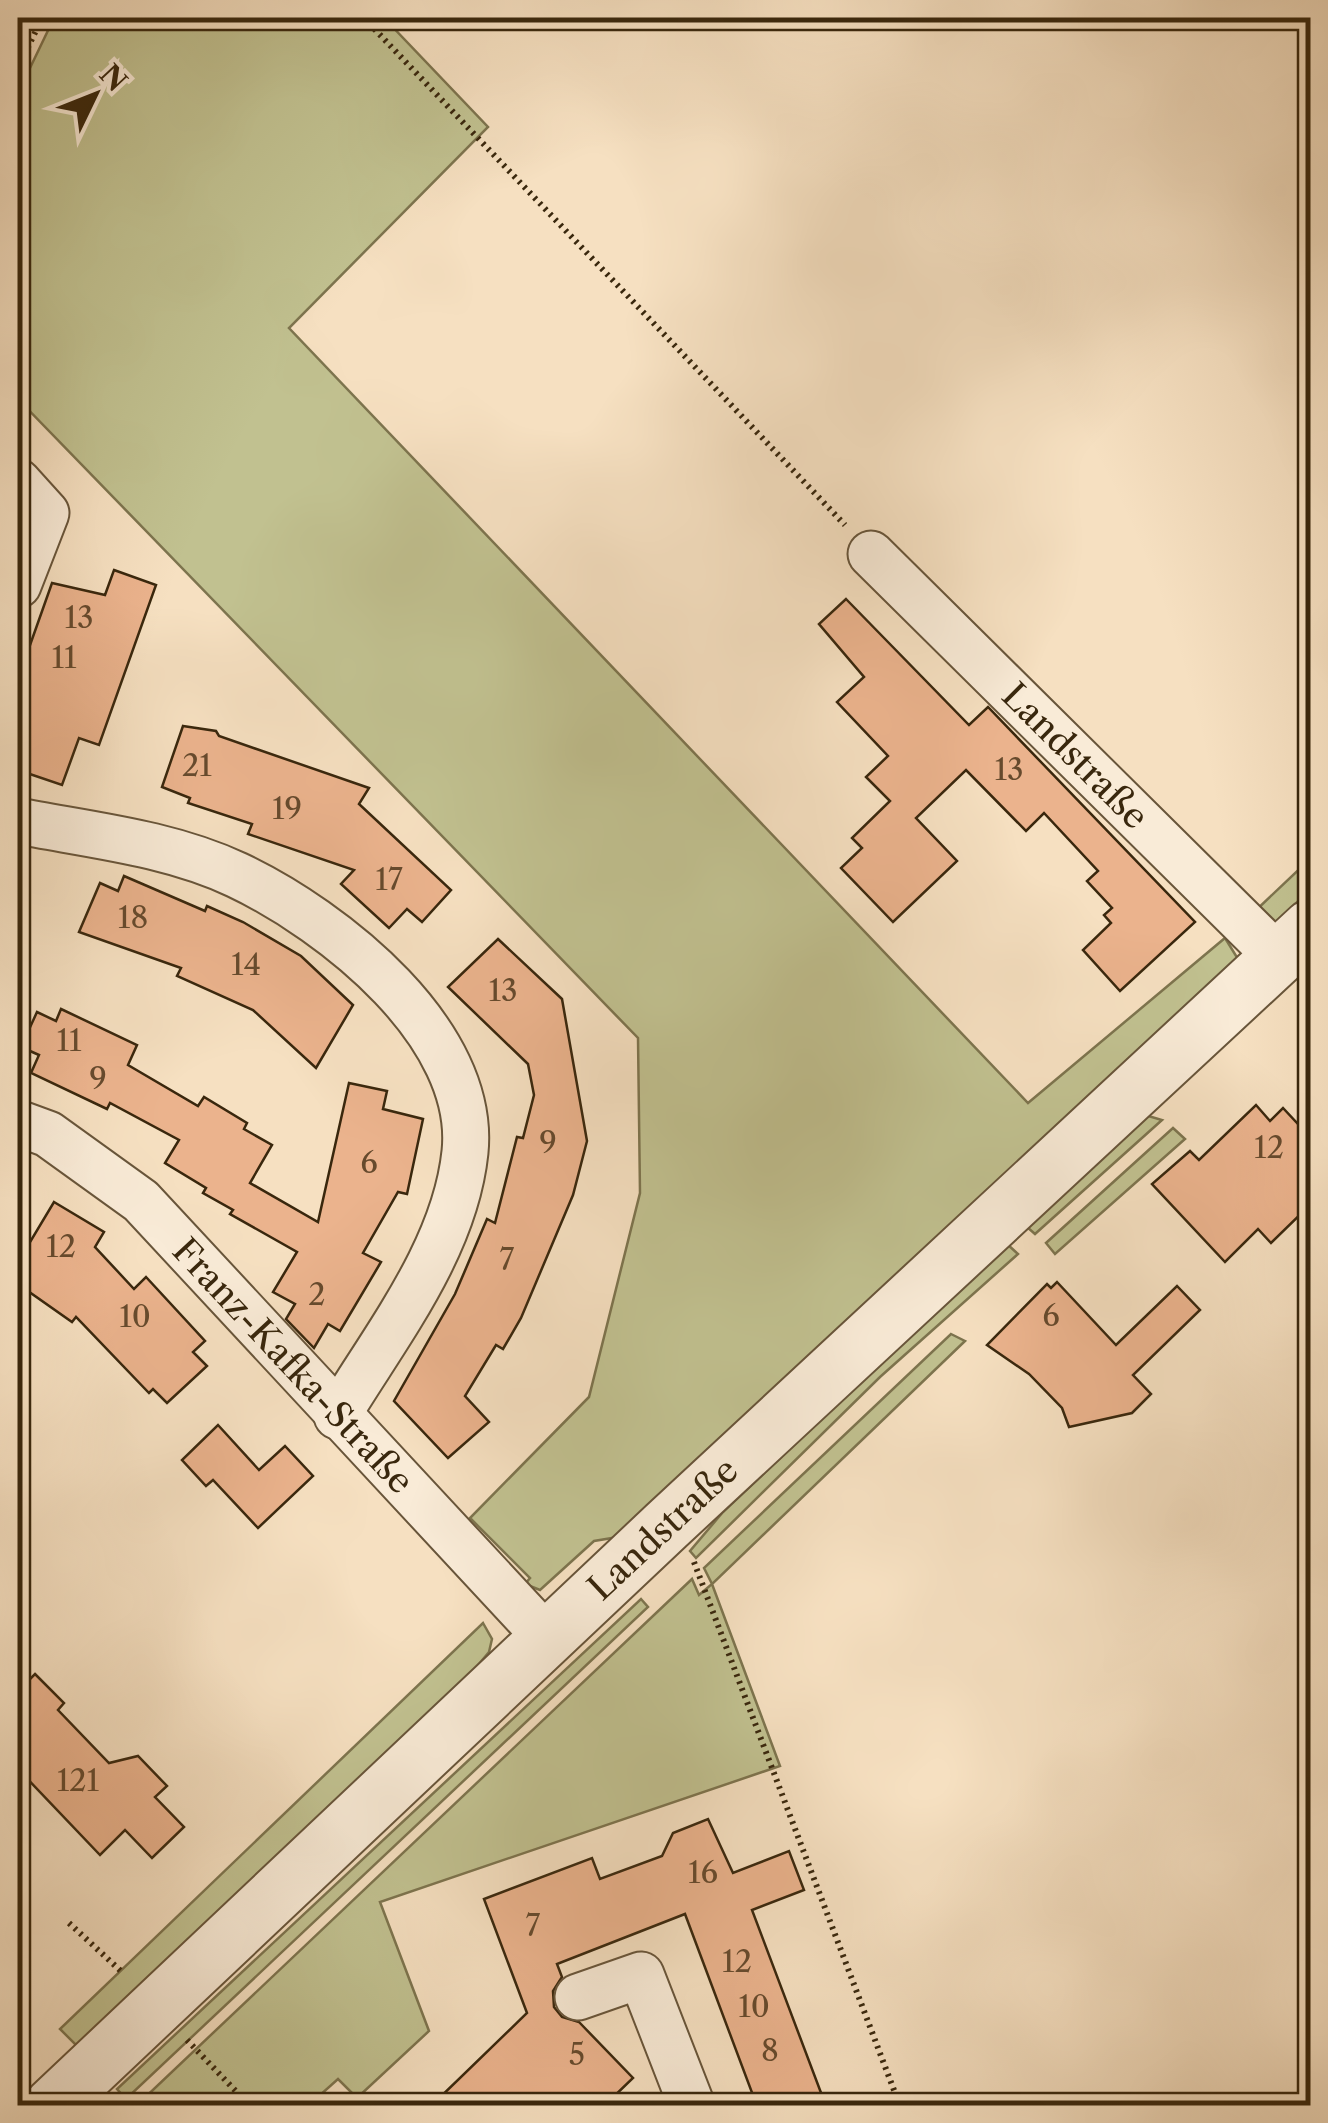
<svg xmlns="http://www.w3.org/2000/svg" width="1328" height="2123" font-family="'Libre Caslon Text',serif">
  <rect width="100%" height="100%" fill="#f6e0c1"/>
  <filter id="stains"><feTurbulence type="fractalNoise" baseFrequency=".002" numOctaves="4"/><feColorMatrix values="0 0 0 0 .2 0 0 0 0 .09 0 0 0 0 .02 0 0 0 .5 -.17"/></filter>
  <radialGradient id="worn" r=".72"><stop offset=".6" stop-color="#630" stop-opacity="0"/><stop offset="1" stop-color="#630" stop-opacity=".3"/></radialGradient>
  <!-- green -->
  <g fill="#c1c190" stroke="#7d744e" stroke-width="2.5">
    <path d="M54,18H384L488,127L289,328L1028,1103L1225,938L1238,959L618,1537L594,1541L540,1590L525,1584L530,1578L470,1518L589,1397L640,1193L638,1038L18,399V93Z"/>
    <path d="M1310,859V890L1270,928L1253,913Z"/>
    <path d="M1145,1115L1162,1120L1035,1234L1027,1227Z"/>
    <path d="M1173,1128L1185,1139L1055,1254L1046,1243Z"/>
    <path d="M1007,1244L1018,1254L880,1377L696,1558L690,1551L723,1512Z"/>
    <path d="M951,1334L965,1341L712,1584L780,1766L380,1902L429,2031L357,2098L338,2079L309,2105H137L692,1579L699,1595L712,1584L704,1568Z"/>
    <path d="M641,1599L648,1607L126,2099L117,2089Z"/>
    <path d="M483,1623L492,1639L489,1652L468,1677L77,2046L60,2029Z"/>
  </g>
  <!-- building -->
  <g fill="#ebb38d" stroke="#39270d" stroke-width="2.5">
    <path d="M114,570L156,585L99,745L79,738L62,785L18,770V679L52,583L105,595Z"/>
    <path d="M846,599L969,725L988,707L1195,922L1120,991L1083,950L1111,923L1104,915L1112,908L1087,881L1098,871L1044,813L1026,831L966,770L916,818L957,861L893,922L841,868L862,848L852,838L890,801L866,777L888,756L837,702L864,677L819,624Z"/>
    <path d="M183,726L216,731L219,736L369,788L359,804L451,890L422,922L407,909L389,928L341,884L354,870L248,834L252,824L188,803L190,798L162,787Z"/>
    <path d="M124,876L205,911L207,906L243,922L301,956L353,1005L316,1068L253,1010L177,976L181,968L79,932L100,883L118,891Z"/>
    <path d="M498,939L562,999L587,1141L573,1195L521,1318L503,1349L496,1345L465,1396L489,1422L448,1458L394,1401L455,1294L487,1219L495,1223L517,1137L523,1138L534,1095L528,1064L448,987Z"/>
    <path d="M61,1009L137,1045L128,1065L198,1106L204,1097L247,1123L244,1129L272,1145L250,1183L318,1222L349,1083L387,1091L383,1109L423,1119L407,1194L398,1192L363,1253L381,1262L340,1331L328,1324L314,1348L286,1319L295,1304L273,1292L297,1252L230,1214L233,1210L203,1193L206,1188L165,1163L179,1140L110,1103L107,1109L31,1073L39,1055L21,1047L37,1012L56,1021Z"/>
    <path d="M1256,1105L1270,1121L1283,1108L1310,1137V1205L1271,1243L1258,1229L1225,1262L1152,1184L1190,1151L1199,1160Z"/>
    <path d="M54,1202L104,1232L95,1247L134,1289L146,1277L205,1341L193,1352L207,1366L167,1403L153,1389L149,1393L76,1317L72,1322L18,1284V1262Z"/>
    <path d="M1057,1282L1116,1345L1177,1286L1200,1310L1133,1375L1151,1394L1132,1413L1069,1427L1062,1408L1029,1374L987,1345L1047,1284L1051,1288Z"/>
    <path d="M218,1425L259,1470L285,1446L313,1476L258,1528L213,1480L206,1486L182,1460Z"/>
    <path d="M35,1674L64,1703L58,1710L109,1763L138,1756L167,1786L155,1797L184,1827L152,1858L125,1830L100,1855L18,1769V1691Z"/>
    <path d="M708,1819L733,1873L789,1851L804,1890L752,1910L826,2106H757L685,1914L557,1964L562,1977L553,1991L554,2007L562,2017L579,2022L633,2078L604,2106H431L527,2013L484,1899L592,1858L600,1879L662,1856L673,1833Z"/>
  </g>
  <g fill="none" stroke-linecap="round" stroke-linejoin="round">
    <defs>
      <g id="minor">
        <path d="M18,482L46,513L18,585"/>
        <path d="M871,554L1279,958"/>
        <path d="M18,821C91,835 169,843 237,875C334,921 477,1034 465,1152C455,1249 386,1335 337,1416"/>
        <path d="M18,1123L48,1134L141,1201L547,1638"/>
        <path d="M578,1997L641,1975L692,2106"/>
      </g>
      <path id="tertiary" d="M52,2106L666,1526L1310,928"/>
    </defs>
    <!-- minor casing -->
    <use href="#minor" stroke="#68553a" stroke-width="49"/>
    <!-- tertiary casing -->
    <use href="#tertiary" stroke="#68553a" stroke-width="59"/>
    <!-- path -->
    <g stroke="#39270d" stroke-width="6" stroke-dasharray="2.5 5" stroke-linecap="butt">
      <path d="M364,18L845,525"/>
      <path d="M18,68L42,18"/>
      <path d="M694,1562L900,2106"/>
      <path d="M69,1923L123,1973"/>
      <path d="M187,2040L250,2106"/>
    </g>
    <!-- minor -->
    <use href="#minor" stroke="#f9ebd7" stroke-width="45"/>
    <!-- tertiary -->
    <use href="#tertiary" stroke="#f9ebd7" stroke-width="55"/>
  </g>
  <g text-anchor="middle" stroke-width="8" stroke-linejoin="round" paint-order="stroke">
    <!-- number labels -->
    <g font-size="30" fill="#664a2d">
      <text x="79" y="628">13</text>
      <text x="64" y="668">11</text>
      <text x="197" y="776">21</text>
      <text x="1009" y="780">13</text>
      <text x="287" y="819">19</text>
      <text x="389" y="890">17</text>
      <text x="133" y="928">18</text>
      <text x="246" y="975">14</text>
      <text x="503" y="1001">13</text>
      <text x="69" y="1051">11</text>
      <text x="98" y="1089">9</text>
      <text x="548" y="1153">9</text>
      <text x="1269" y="1158">12</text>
      <text x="369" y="1173">6</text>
      <text x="61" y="1257">12</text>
      <text x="507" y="1270">7</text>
      <text x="317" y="1305">2</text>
      <text x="1051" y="1326">6</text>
      <text x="135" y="1327">10</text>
      <text x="78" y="1791">121</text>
      <text x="703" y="1883">16</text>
      <text x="533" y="1936">7</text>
      <text x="737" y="1972">12</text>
      <text x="754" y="2017">10</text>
      <text x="770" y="2061">8</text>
      <text x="577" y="2065">5</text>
    </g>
    <!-- street labels -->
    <g font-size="35" fill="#39270d" stroke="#f9ebd7">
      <text transform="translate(1075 756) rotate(45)" y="12">Landstraße</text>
      <text transform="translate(293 1366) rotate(47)" y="12">Franz-Kafka-Straße</text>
      <text transform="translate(663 1529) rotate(-43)" y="12">Landstraße</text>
    </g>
  </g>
  <!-- margin -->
  <rect width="1328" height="2123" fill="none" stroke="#f6e0c1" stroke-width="60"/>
  <rect x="20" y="20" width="1288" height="2083" fill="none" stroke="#39270d" stroke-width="5"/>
  <rect x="30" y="30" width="1268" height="2063" fill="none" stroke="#39270d" stroke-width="2.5"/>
  <!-- north arrow -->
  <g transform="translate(95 95) rotate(47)" stroke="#f9ebd7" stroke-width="8" paint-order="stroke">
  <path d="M0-8L18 38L0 25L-18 38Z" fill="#39270d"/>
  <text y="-15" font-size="28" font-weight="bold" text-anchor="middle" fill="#39270d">N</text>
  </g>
  <rect width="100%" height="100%" filter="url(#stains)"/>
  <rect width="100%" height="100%" fill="url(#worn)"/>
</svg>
